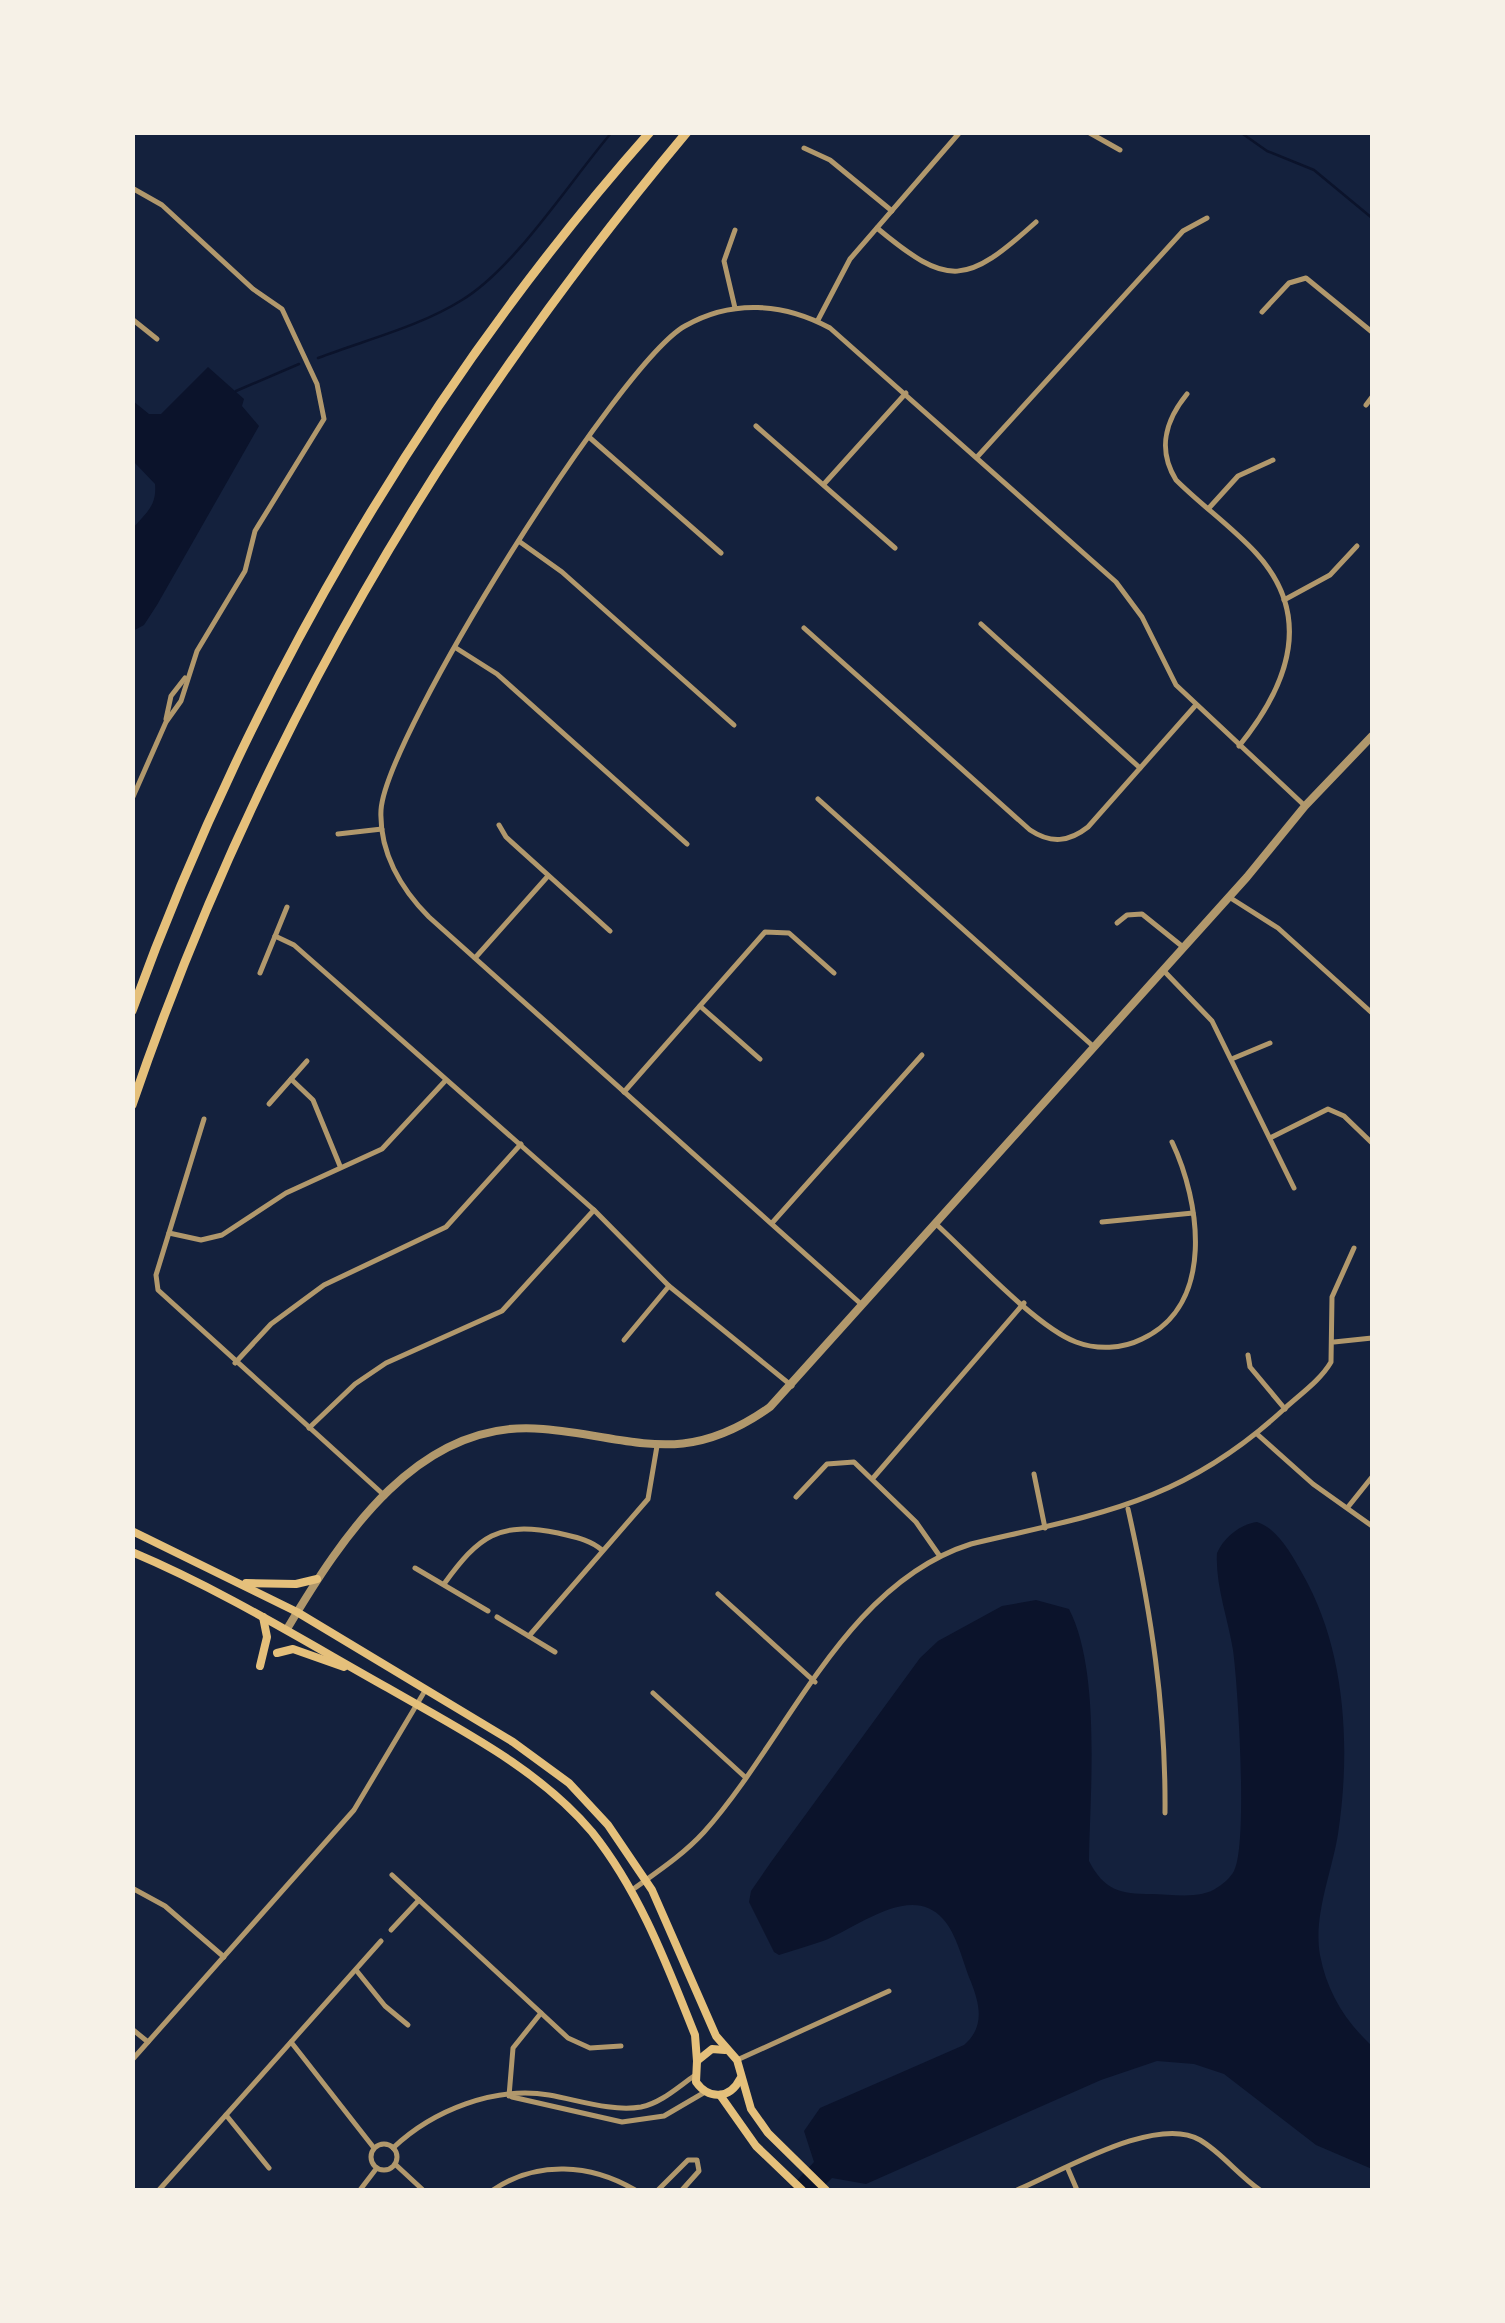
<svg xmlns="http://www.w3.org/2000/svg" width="1505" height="2323" font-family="Overpass,sans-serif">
  <rect width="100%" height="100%" fill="#14213d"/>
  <!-- water -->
  <g fill="#0b132b">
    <path d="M208,367L244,399L242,406L259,426L157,605L144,625L133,631V528C146,513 157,506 155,484L133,461V401L149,414H161Z"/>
    <path d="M1257,1522C1277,1528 1292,1555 1302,1573C1346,1649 1351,1748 1338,1834C1332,1872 1313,1916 1320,1955C1327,1992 1345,2021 1372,2046V2169L1316,2145L1224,2074L1194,2064L1157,2061L1101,2080L866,2184L832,2178L820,2190H788L814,2162L804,2131L820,2108L964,2045C985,2027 980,2005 971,1982C963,1963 957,1934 943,1919C911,1882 857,1928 823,1941C809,1946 794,1950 779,1955L774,1952L749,1902L751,1891L771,1862L920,1658L938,1641L1002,1606L1036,1600L1069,1609C1101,1671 1090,1791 1089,1861C1104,1890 1120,1894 1151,1894C1171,1894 1201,1900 1218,1887C1223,1884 1231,1877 1234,1871C1248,1845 1238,1686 1233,1650C1228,1619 1215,1584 1217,1553C1224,1537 1241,1524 1257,1522Z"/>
  </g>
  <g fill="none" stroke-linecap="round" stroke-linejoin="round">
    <!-- stream -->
    <g stroke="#0b132b" stroke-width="2.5">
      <path d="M1240,132L1267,151L1314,170L1372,218"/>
      <path d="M318,358C365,340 419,327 462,300C515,268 570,181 612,132"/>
      <path d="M236,391L299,364"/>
    </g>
    <!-- minor -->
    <g stroke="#b1986c" stroke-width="5">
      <path d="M1088,132L1120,150"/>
      <path d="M804,148L830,160L892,211"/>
      <path d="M132,188L162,205L253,289L282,309L317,384L324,419L255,531L245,571L197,651L181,701L166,722L132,799"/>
      <path d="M877,228C949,288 966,285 1036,222"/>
      <path d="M735,230L724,261L735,308"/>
      <path d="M1262,312L1289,283L1306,278L1372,332"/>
      <path d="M132,319L157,339"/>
      <path d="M818,320L850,259L960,132"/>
      <path d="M1187,394C1165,421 1157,449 1176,480C1201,505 1231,526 1256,553C1315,617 1287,687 1239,746"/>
      <path d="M1366,405L1372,397"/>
      <path d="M756,426L895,548"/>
      <path d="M589,437L721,553"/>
      <path d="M978,456L1183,231L1207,218"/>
      <path d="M824,484L906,393"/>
      <path d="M1209,508L1238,476L1273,460"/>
      <path d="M520,542L562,572L734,725"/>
      <path d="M1284,600L1330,575L1357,546"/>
      <path d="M981,624L1140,768"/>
      <path d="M804,628L1030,830C1051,844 1069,842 1088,827L1195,706"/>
      <path d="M456,648L497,674L687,844"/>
      <path d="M166,719L171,696L185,678"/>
      <path d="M818,799L1094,1047"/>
      <path d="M499,825L506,837L610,931"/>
      <path d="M338,834L382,829"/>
      <path d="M1229,897L1278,928L1372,1013"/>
      <path d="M1117,923L1127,915L1142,914L1183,947"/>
      <path d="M275,936L294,945L594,1210L669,1286L792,1386"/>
      <path d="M475,958L548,876"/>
      <path d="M1164,971L1212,1021L1294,1188"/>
      <path d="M260,973L287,907"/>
      <path d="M700,1006L760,1059"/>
      <path d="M1234,1058L1270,1043"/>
      <path d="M291,1079L313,1100L340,1166"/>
      <path d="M624,1092L765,932L789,933L834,973"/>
      <path d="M269,1104L307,1061"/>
      <path d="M204,1119L156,1275L158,1290L385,1496"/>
      <path d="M1272,1137L1328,1109L1344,1116L1372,1143"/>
      <path d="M1102,1222L1193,1213"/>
      <path d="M772,1223L922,1055"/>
      <path d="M936,1224C970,1255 1036,1327 1076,1342C1097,1350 1122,1349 1142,1339C1216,1305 1200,1201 1172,1142"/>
      <path d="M169,1233L201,1240L222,1235L286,1193L382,1149L446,1080"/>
      <path d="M861,1304L429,917C401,889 379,852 381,810C386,735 620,362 685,326C732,299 784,303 830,328L1116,582L1142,617L1176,685L1305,806"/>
      <path d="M624,1340L669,1286"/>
      <path d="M1334,1342L1372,1338"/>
      <path d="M1248,1355L1250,1367L1285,1409"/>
      <path d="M235,1363L271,1324L324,1285L446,1227L521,1144"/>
      <path d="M309,1428L355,1384L386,1363L502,1311L594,1210"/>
      <path d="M1257,1434L1313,1484L1372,1526"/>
      <path d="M1034,1474L1045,1528"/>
      <path d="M874,1477L1024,1303"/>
      <path d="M796,1497L827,1464L854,1462L916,1522L939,1555"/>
      <path d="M1348,1507L1372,1477"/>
      <path d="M1128,1509C1151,1611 1166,1708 1165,1813"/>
      <path d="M415,1568L488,1611"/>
      <path d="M444,1584C479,1536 498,1521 558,1533C574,1537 589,1539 602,1550"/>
      <path d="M718,1594L815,1682"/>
      <path d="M497,1617L555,1652"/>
      <path d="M529,1636L648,1499L657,1446"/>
      <path d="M653,1693L745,1777"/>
      <path d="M392,1875L568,2038L590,2048L621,2046"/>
      <path d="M132,1888L165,1906L224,1957"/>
      <path d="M632,1890C657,1872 683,1855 704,1832C788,1738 844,1584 971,1544C1098,1514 1182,1503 1283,1410C1299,1395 1320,1381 1331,1362L1332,1297L1354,1248"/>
      <path d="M391,1930L419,1900"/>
      <path d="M356,1970L385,2006L408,2025"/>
      <path d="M132,2029L148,2042"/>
      <path d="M291,2042L374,2148"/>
      <path d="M132,2060L354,1810L426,1689"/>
      <path d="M737,2060L889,1991"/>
      <path d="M509,2096L513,2048L541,2013"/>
      <path d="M512,2097L622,2122L664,2116L705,2092"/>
      <path d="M226,2115L269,2168"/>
      <circle cx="384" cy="2157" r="13"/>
      <path d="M393,2148C433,2110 495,2086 549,2095C578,2100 612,2112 641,2107C661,2103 678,2087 694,2076"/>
      <path d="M396,2165L423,2190"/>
      <path d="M1068,2169L1077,2190"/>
      <path d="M159,2190L381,1941"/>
      <path d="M360,2190L376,2169"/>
      <path d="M493,2190C537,2160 591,2164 635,2190"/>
      <path d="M658,2190L688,2160H697L699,2171L682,2190"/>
      <path d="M1017,2190C1061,2172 1156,2114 1200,2140C1222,2153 1239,2176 1260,2190"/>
    </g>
    <!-- tertiary -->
    <path stroke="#b1986c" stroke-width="8" d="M287,1629C342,1537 419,1417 543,1429C635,1437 683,1469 770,1407L1247,877L1305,806L1372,736"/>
    <!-- secondary -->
    <g stroke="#e5c07b" stroke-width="8">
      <path d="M132,1531L297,1612L513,1742L569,1783L608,1825L652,1890L716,2036L737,2060L751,2109L768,2133L826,2190"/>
      <path d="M132,1552C222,1590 304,1641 388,1688C459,1729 538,1768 592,1832C640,1892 667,1965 695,2035L697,2061"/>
      <path d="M246,1583L296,1584L317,1579"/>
      <path d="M277,1653L293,1649L344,1667"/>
      <path d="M260,1666L267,1637L263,1617"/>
      <path d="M725,2050L712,2049L697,2061L696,2082C709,2100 730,2099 740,2079"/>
      <path d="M720,2095L756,2146L802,2190"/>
    </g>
    <!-- primary -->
    <g stroke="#e5c07b" stroke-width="9">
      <path d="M132,1011C248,692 424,387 650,132"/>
      <path d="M132,1105C256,742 441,426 687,132"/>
    </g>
  </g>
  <!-- border -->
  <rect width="1505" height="2323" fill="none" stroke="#f6f1e7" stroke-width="270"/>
</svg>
